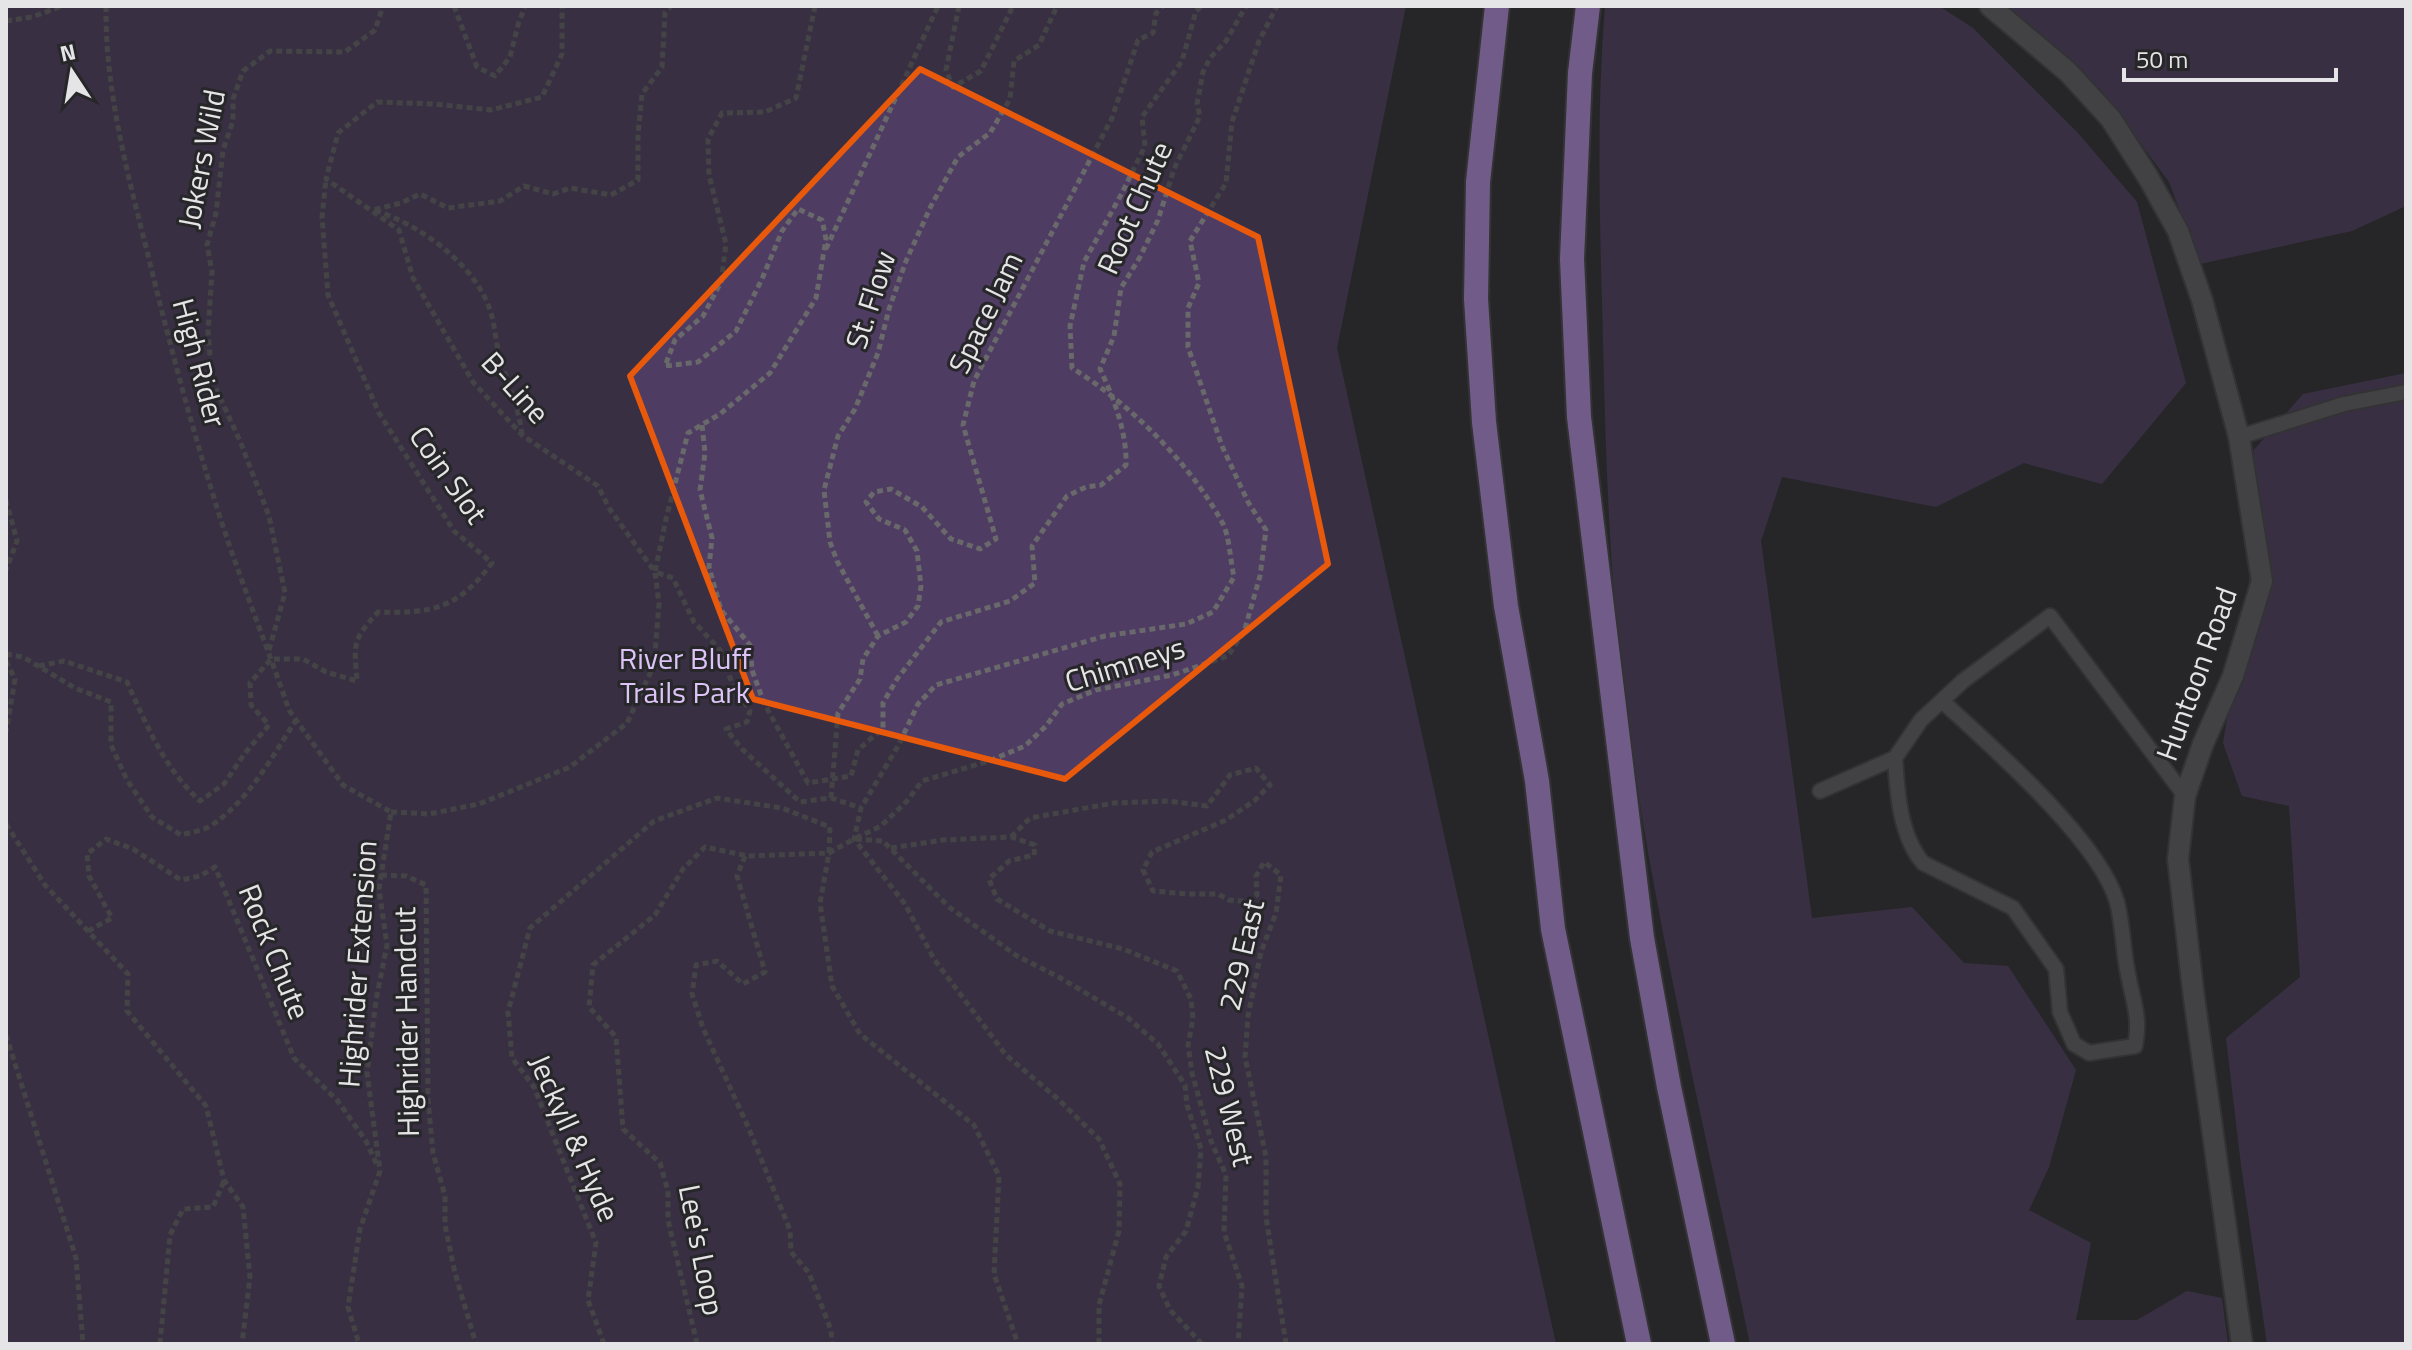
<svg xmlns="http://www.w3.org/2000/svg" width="2412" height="1350" font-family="'Titillium Web',sans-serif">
  <rect width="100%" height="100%" fill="#272628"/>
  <!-- green -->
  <g fill="#4e3c62">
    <path d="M6,6H1406L1337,348L1556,1344H6Z"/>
    <path d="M1605,6H1939L1973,28L2077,132L2137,202L2186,383L2102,484L2024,463L1936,507L1782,477L1761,541L1812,918L1912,907L1964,963L2008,966L2076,1070L2049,1167L2029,1210L2091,1243L2076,1320H2137L2187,1291L2222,1298L2228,1344H1750C1707,1138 1657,933 1628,725C1610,596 1606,468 1603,339C1600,228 1596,116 1605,6Z"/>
    <path d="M2003,6H2406V206L2352,231L2200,264L2169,182L2102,91Z"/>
    <path d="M2406,373V1344H2267L2241,1165L2226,1038L2300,977L2289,806L2242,796L2223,743L2250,575L2246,459L2303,394Z"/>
  </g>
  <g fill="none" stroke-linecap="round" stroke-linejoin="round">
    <defs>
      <g id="lane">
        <path d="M2239,437L2344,404L2406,392"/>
        <path d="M1895,758C1897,792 1900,836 1923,863L2013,908L2056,969L2060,1012L2074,1044L2089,1053L2135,1046C2141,1018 2133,1001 2128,974C2123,951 2123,925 2117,902C2099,840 1991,746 1942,701"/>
        <path d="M1820,791L1895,758L1921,720L1963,681L2050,616L2185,796"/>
      </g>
      <path id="street" d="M1990,6L2068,72L2111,119L2148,177L2178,231L2202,300L2239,437L2262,581L2233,676L2203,744L2185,796L2178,859L2193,990L2242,1344"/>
      <g id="highway">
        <path d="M1497,6L1478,182L1476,299L1484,422L1506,606L1537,781L1553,929L1639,1344"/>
        <path d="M1588,6L1580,73L1572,259L1579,417L1642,938L1669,1087L1723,1344"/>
      </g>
    </defs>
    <!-- lane casing -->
    <use href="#lane" stroke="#434244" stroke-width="18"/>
    <!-- street casing -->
    <use href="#street" stroke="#434244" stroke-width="24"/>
    <!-- highway casing -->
    <use href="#highway" stroke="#434244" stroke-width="28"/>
    <!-- path -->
    <g stroke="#69686a" stroke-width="5" stroke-dasharray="6 4" stroke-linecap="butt">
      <path d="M106,6C105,89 127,172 147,251C167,334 189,417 214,498C236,570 265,640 289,710L296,720L343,785L391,812L379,889L387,945L376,1000L367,1073L380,1171L360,1229L348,1307L359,1344"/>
      <path d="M454,6L477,67L495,76L510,57L518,25L525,6"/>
      <path d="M815,6L796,98L765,112L722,113L708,139L709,175L726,244L721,282L703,316L675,340L665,366L698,362L736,331L762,279L782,231L798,209L822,220L826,239L816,298L770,373L720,414L688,433L666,519L655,572L673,578L694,622L720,650L732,683L750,711L747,722L726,729L742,749L800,802L831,798L861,808"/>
      <path d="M959,6L946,70L953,87L981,71L1013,6"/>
      <path d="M6,21L32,17L62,6"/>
      <path d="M826,249L938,6"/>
      <path d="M702,425L705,453L700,490L712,538L709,567L721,610L750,645L752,670L764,703L808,783L851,776L858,750L883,728V703L897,679L941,622L1010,601L1035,583L1032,546L1067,496L1086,487L1101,485L1126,465C1127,433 1114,398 1100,369L1114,336L1121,288L1140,257L1158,220L1174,169L1200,116L1197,104L1203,72L1210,58L1226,41L1246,6"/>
      <path d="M522,435C519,405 506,381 499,353C495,339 495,324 490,310C475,264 418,223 373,210L401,203L420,194L448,208L500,201L524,186L553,194L570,188L611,195L638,180V134L642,94L662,67L665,13L671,6"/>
      <path d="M6,500L17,541L6,570"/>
      <path d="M878,636L837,561L830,542L824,490L838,436L855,409L878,353L889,309L906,261L931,206L958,157L990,133L1010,99L1014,61L1039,45L1057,6"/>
      <path d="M269,650L285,593L269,516L240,441L212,380L208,332L212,272L207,245L216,213L223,150L233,121V99L243,71L270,51L345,52L375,30L383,6"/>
      <path d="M6,654L23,657L75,688L111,702V745L127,780L152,817L181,835C191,832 203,831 212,825C249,800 272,757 296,720"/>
      <path d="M6,661L15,679L6,732"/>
      <path d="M39,666L64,661L127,682C147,726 164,768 200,801L224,784L245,753L269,725L251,705L250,683L271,659H303L326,672L357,681C354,642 352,641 378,612C433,614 458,608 492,563L454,531L379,413L328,295L322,217L326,179"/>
      <path d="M831,798L838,713L860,679L863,659L878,636L906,622L918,606L921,586L917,551L905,530L879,519L866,502L874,492L891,489L922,507L951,539L980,549L996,539L963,425L974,381L1112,118L1138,40L1153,33L1156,13L1163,6"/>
      <path d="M391,812L429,814L479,804L570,767L627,723L654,665L659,604L655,572L609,508L598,486L522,435L473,382L413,278L399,230L326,179L338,133L377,102L435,104L491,110L542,97L562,54V6"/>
      <path d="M6,824L45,885L128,974L127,1011L206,1106L224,1180L243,1207L250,1277L242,1344"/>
      <path d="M1011,837L1030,818L1114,803L1168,801L1207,806L1230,775L1256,768L1270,785L1254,801L1226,820L1152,852L1143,870L1153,891L1187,894H1218L1229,900L1250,902L1257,895L1256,876L1264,862L1281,875L1276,913L1261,952L1248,1016L1245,1057L1266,1157V1217L1286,1344"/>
      <path d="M891,848L943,840L1011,837L1035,845L1034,855L1009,861L989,879L997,899L1050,931L1123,949L1177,971L1191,999L1193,1019L1188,1045L1192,1073L1211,1141L1226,1175L1224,1232L1242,1286L1238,1344"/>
      <path d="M745,856L737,876L765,972L743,984L717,961L696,965L692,994L703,1028L749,1129L790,1230L791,1252L809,1273L831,1330L832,1344"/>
      <path d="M381,875L406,876L426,885L428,1100L433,1153L445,1196V1225L455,1273L476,1344"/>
      <path d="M88,931L112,918L89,876L87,854L106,839L133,849L181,880L200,876L215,867L294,1058L337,1100L366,1141L377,1165"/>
      <path d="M6,1035L76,1258L83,1344"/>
      <path d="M160,1344L170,1235L183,1209L213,1207L224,1181"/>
      <path d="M604,1344L588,1300L596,1243L534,1087L512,1058L508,1012L530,928L654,821L717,798L782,808L830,827L829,853L820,903L832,986L860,1034L974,1125L999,1176L994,1274L1018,1344"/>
      <path d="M697,1344L668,1220V1191L660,1163L623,1129L616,1037L589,1007L593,965L655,915L683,869L705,847L748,856L829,853L854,839"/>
      <path d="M1099,1344V1305L1119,1231L1120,1184L1099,1139L1058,1099L1006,1055L934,959L905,904L854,839L861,808L898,746L918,704L936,685L1105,636L1186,624L1213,612L1234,577C1230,560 1230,537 1222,522C1189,462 1130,404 1072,368L1070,326L1084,262L1122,193L1145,146L1142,117L1182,61L1196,11L1202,6"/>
      <path d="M1202,1344L1170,1310L1159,1286L1166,1257L1186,1231L1198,1187L1201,1149L1187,1105L1185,1085L1158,1044L1128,1018L1057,976L1017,956L949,907L883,841L854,839L881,826L907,801L922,781L989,761L1025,746L1046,726L1062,704L1096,690L1172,675L1228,656L1244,632L1260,576L1266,530L1248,502L1222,446L1188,347V308L1199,283L1190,241L1226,183L1232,122L1259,41L1277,6"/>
    </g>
    <!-- lane -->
    <use href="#lane" stroke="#656467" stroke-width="14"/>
    <!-- street -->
    <use href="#street" stroke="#656467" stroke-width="20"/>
    <!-- highway -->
    <use href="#highway" stroke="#cc9efe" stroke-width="24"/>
  </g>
  <!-- marked area -->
  <path d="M0 0H2412V1350H0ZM920,69L1258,237L1328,564L1065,779L753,699L630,376Z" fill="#272628" fill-opacity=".55" fill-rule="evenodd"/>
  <path fill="none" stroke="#e8590c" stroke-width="6" stroke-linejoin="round" d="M920,69L1258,237L1328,564L1065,779L753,699L630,376Z"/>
  <g text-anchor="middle" stroke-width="6" stroke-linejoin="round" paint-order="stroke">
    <!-- street labels -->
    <g font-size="30" fill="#e5e4e6" stroke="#272628">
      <text transform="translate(202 159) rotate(-79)" y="10">Jokers Wild</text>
      <text transform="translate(1135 208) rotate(-66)" y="10">Root Chute</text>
      <text transform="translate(871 300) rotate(-72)" y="10">St. Flow</text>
      <text transform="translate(986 313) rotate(-64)" y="10">Space Jam</text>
      <text transform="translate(199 363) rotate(75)" y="10">High Rider</text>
      <text transform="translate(515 388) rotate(48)" y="10">B-Line</text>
      <text transform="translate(448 475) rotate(55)" y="10">Coin Slot</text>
      <text transform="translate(1125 665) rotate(-17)" y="10">Chimneys</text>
      <text transform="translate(2197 674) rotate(-70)" y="10">Huntoon Road</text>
      <text transform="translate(274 952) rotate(68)" y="10">Rock Chute</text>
      <text transform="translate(1242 955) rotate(-77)" y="10">229 East</text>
      <text transform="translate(358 964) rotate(-86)" y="10">Highrider Extension</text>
      <text transform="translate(407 1022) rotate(-91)" y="10">Highrider Handcut</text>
      <text transform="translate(1229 1106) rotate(76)" y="10">229 West</text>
      <text transform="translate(574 1138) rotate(66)" y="10">Jeckyll &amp; Hyde</text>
      <text transform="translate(701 1250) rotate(79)" y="10">Lee's Loop</text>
    </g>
    <!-- park labels -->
    <g font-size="30" fill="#dcc4f8" stroke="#272628">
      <text x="685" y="669">River Bluff<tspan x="685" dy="34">Trails Park</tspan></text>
    </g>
  </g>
  <!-- border -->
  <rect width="2412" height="1350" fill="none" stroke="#e5e4e6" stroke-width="16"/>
  <!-- north arrow -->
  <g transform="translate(72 72) rotate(348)" stroke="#272628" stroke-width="6" paint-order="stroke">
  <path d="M0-6L14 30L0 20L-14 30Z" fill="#e5e4e6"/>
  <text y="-12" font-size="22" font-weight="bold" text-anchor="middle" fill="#e5e4e6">N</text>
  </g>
  <!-- scale -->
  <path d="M2124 68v12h212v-12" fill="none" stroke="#e5e4e6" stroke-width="4"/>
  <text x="2136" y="68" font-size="24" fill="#e5e4e6" stroke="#272628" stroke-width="6" paint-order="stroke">50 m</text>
</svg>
